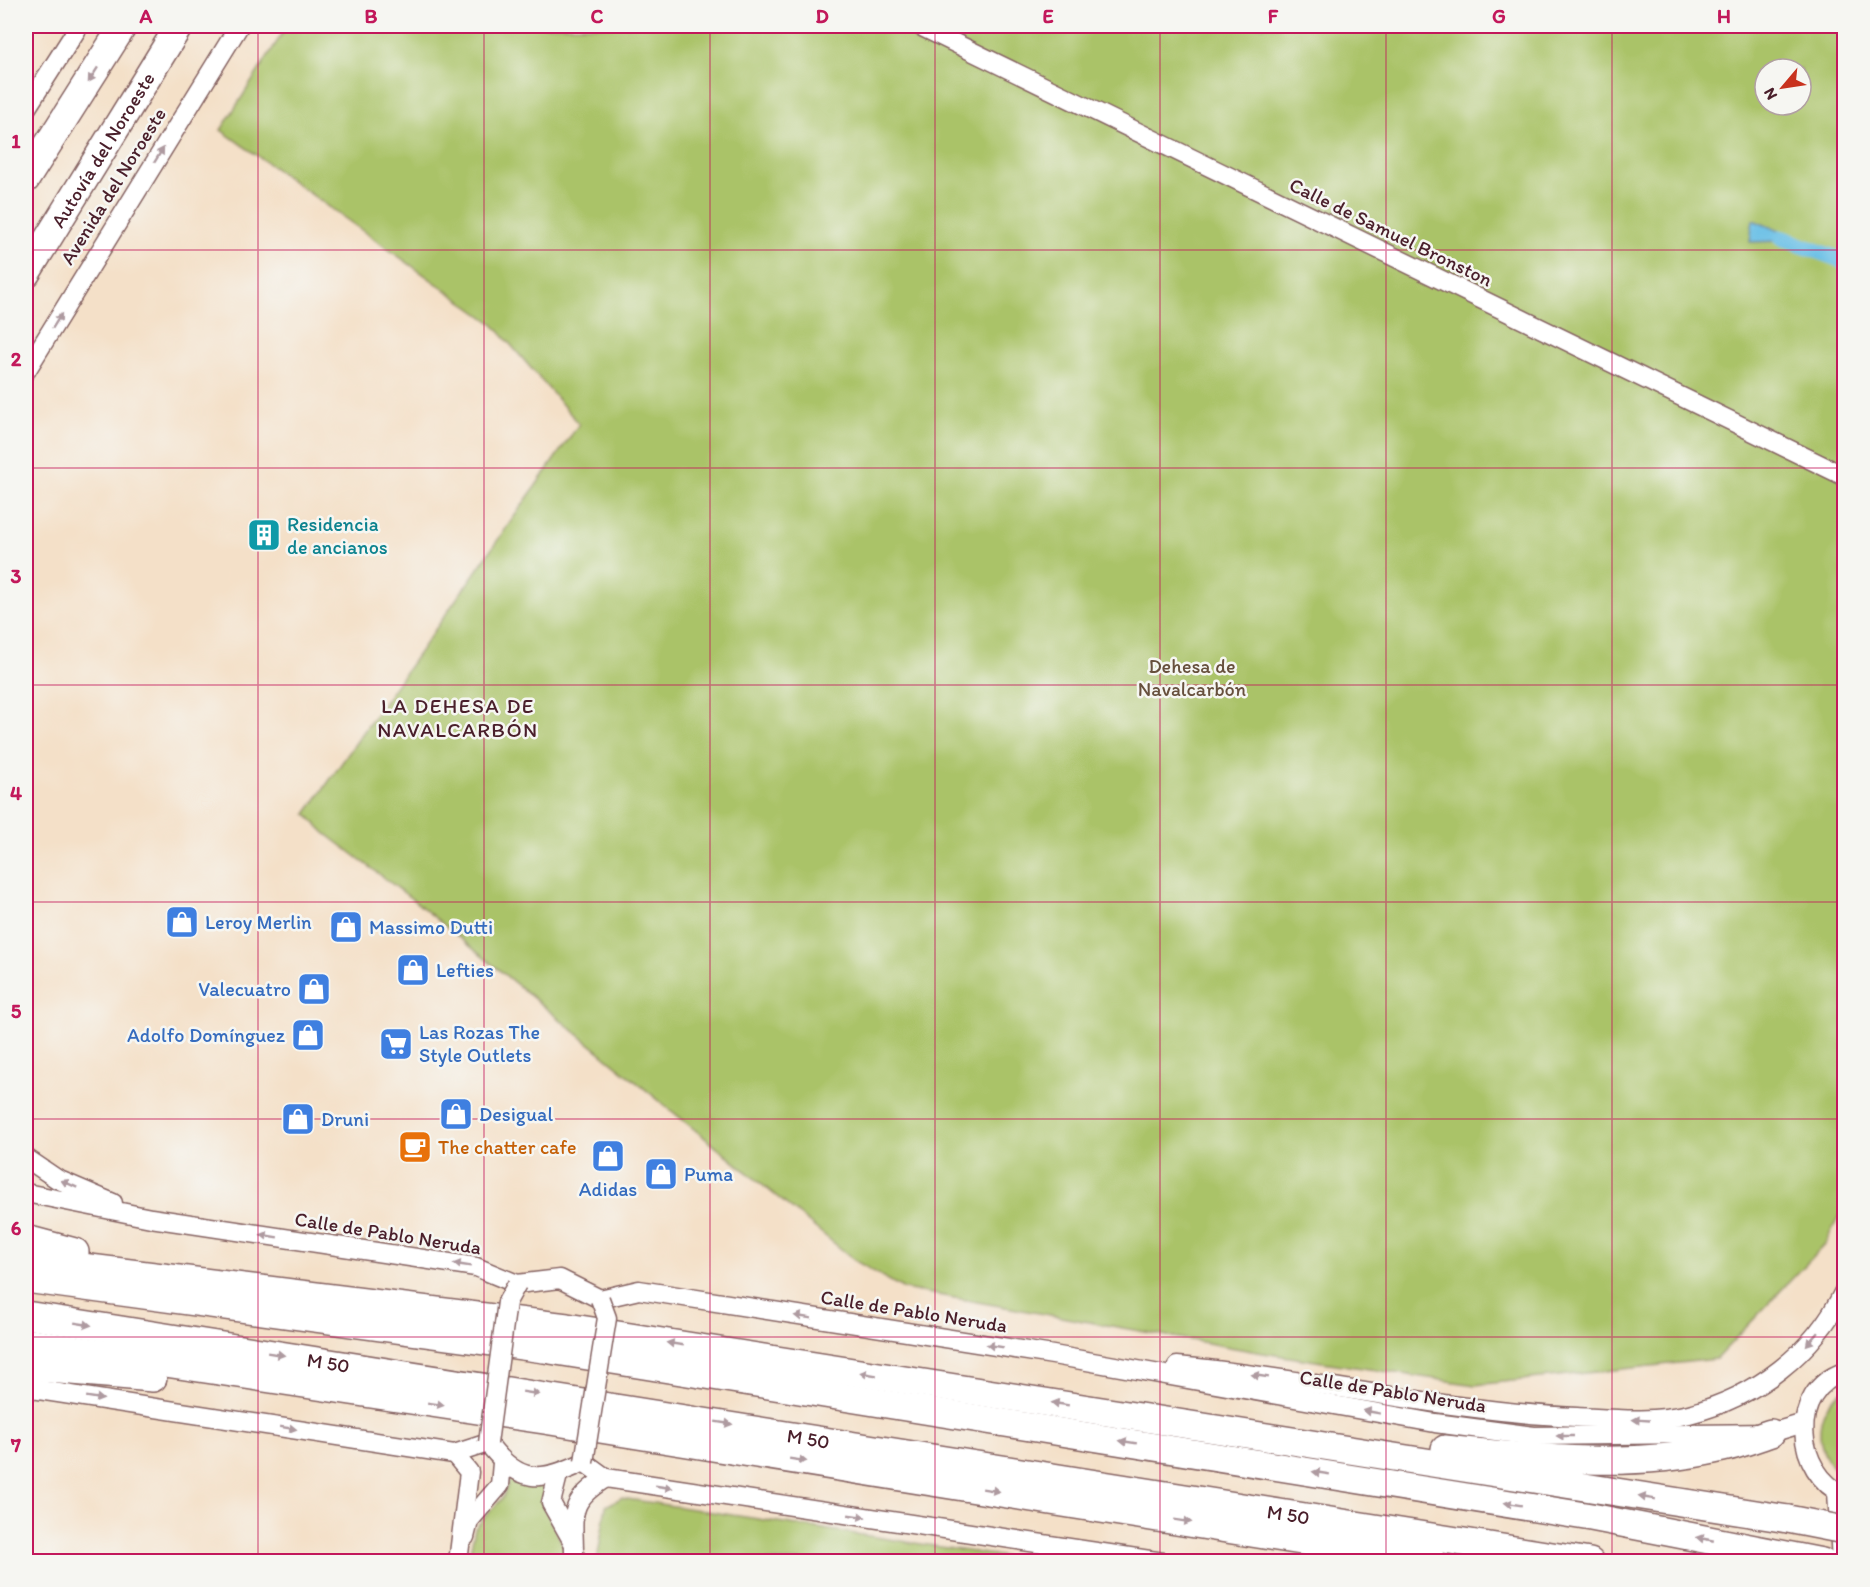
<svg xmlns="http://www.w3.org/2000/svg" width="1870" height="1587" font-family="Itim,sans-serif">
  <rect width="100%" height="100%" fill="#f6f6f2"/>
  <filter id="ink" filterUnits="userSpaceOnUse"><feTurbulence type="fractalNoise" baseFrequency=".0167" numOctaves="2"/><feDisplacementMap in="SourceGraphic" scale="12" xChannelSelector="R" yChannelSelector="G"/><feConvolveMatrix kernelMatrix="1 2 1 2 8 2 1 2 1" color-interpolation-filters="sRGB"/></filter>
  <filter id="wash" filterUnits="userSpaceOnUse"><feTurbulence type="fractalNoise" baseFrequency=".008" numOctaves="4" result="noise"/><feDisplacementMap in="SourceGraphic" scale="24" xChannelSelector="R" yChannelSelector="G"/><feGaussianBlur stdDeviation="1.35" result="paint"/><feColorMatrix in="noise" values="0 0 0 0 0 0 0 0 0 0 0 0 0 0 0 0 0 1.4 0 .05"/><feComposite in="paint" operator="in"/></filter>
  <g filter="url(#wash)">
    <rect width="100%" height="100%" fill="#f4e0c8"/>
    <!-- green -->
    <g fill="#aac368" stroke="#7a714a" stroke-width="1.5" fill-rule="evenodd">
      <path d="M287,26H1844V1206L1825,1244L1716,1359L1475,1385L1263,1353L904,1289L857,1262L412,899L325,833L306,814L579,424L492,323L221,130ZM1765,69H1801V105H1765Z"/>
      <path d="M1844,1390V1478C1814,1458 1810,1409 1844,1390Z"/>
      <path d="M510,1480L527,1485H545L544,1508L564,1547V1561L468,1562L475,1528L503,1497Z"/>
      <path d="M621,1498L1032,1561H597L606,1506Z"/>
    </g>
    <!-- water -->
    <path fill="#69bfe6" stroke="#5a6f88" stroke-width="1.5" d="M1753,220L1782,232V241L1750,242Z"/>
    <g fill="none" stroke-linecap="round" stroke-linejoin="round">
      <!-- canal -->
      <path stroke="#69bfe6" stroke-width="16" d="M1782,238L1844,261"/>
    </g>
  </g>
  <g filter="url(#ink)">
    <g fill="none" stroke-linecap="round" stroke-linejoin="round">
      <defs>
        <g id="minor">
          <path d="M920,26L1844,476"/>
          <path d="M26,109L79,26"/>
          <path d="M26,371L239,26"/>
          <path d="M26,1158L57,1179L113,1203"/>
          <path d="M26,1193L151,1218L476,1267L517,1284L560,1279L600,1299L639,1290L1053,1355L1435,1423L1534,1436L1771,1433L1804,1423"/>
          <path d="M1177,1366C1311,1378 1442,1411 1577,1417C1614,1419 1652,1423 1689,1414C1756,1397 1814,1353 1844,1291"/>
          <path d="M1844,1372C1787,1391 1795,1473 1844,1495"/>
          <path d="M26,1388L454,1454L488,1443C518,1484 541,1483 584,1462L606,1478L1163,1562"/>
          <path d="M454,1454L469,1472L458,1562"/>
          <path d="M558,1475L551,1503L573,1542"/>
          <path d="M1837,1491L1841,1562"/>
          <path d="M465,1537L469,1521L500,1485L502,1463"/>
          <path d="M574,1562C575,1518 564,1503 606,1478"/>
        </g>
        <g id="highway">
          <path d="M26,179L123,26"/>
          <path id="s1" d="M26,274L179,26"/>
          <path d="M26,1239L75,1252"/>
          <path d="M33,1261L567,1327L1788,1519"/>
          <path d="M26,1279L544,1349L1591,1517L1822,1562"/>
          <path id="s2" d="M26,1315L1590,1562"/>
          <path d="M26,1342L544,1420L1433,1562"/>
          <path d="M26,1367L153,1378"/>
          <path d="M1445,1449C1534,1458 1630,1469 1718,1449C1736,1446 1753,1439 1771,1433"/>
        </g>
      </defs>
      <!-- minor casing -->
      <use href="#minor" stroke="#866362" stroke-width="21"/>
      <!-- highway casing -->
      <use href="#highway" stroke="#866362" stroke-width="30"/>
      <!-- minor -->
      <use href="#minor" stroke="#fff" stroke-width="18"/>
      <!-- highway -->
      <use href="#highway" stroke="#fff" stroke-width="27"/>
      <defs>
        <g id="minor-bridge">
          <path d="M488,1443L507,1302L517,1284"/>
          <path d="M584,1462L607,1318L600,1299"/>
        </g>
        <path id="highway-bridge" d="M1788,1519L1844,1530"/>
      </defs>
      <!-- minor-bridge casing -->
      <use href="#minor-bridge" stroke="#866362" stroke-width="21" stroke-linecap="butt"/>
      <!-- highway-bridge casing -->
      <use href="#highway-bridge" stroke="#866362" stroke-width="30" stroke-linecap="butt"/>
      <!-- minor-bridge -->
      <use href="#minor-bridge" stroke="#fff" stroke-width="18"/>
      <!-- highway-bridge -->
      <use href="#highway-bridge" stroke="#fff" stroke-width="27"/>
    </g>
    <!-- one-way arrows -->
    <defs><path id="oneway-solid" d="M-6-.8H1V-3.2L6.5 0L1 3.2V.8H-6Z" transform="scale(1.5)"/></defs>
    <g fill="#ae9aa0">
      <use href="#oneway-solid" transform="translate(93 75) rotate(123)"/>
      <use href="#oneway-solid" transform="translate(159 155) rotate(-58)"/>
      <use href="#oneway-solid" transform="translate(57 321) rotate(-58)"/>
      <use href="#oneway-solid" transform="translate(69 1184) rotate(-156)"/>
      <use href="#oneway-solid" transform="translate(269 1236) rotate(-171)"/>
      <use href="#oneway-solid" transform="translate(462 1265) rotate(-171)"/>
      <use href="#oneway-solid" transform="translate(803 1317) rotate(-171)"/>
      <use href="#oneway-solid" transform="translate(83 1324) rotate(9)"/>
      <use href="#oneway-solid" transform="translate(1812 1339) rotate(131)"/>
      <use href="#oneway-solid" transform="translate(675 1344) rotate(-171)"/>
      <use href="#oneway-solid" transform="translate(995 1346) rotate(-171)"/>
      <use href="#oneway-solid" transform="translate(276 1354) rotate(9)"/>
      <use href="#oneway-solid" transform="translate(868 1374) rotate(-171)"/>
      <use href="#oneway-solid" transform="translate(1260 1376) rotate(-171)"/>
      <use href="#oneway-solid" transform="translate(531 1393) rotate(9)"/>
      <use href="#oneway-solid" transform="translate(95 1398) rotate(9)"/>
      <use href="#oneway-solid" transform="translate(436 1404) rotate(9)"/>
      <use href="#oneway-solid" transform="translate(1060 1404) rotate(-171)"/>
      <use href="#oneway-solid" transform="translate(1372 1412) rotate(-170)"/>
      <use href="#oneway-solid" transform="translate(1641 1420) rotate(-177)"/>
      <use href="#oneway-solid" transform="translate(724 1423) rotate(9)"/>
      <use href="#oneway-solid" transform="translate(288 1428) rotate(9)"/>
      <use href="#oneway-solid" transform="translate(1565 1436) rotate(180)"/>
      <use href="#oneway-solid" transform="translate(1128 1442) rotate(-171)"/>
      <use href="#oneway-solid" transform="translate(798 1460) rotate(9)"/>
      <use href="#oneway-solid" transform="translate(1321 1473) rotate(-171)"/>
      <use href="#oneway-solid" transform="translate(664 1487) rotate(8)"/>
      <use href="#oneway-solid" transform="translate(991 1490) rotate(9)"/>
      <use href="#oneway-solid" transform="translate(1647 1498) rotate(-171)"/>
      <use href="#oneway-solid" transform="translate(1513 1504) rotate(-171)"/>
      <use href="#oneway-solid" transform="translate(857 1516) rotate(8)"/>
      <use href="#oneway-solid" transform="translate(1183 1521) rotate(9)"/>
      <use href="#oneway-solid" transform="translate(1705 1539) rotate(-169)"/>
    </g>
  </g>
  <!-- grid -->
  <path fill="none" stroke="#c2185b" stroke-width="1.5" stroke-opacity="0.55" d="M258,26V1562M484,26V1562M710,26V1562M935,26V1562M1160,26V1562M1386,26V1562M1612,26V1562M26,250H1844M26,468H1844M26,685H1844M26,902H1844M26,1119H1844M26,1337H1844"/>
  <!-- icons -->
  <defs>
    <symbol id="building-square" viewBox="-11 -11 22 22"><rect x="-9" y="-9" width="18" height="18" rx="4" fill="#0f9aa8" stroke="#f6f6f2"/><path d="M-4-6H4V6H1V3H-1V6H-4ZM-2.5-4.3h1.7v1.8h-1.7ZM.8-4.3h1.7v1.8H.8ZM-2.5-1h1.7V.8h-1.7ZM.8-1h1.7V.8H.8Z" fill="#fff"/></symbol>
    <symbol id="shop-square" viewBox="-11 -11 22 22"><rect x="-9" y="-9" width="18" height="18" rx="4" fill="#3f7fe0" stroke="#f6f6f2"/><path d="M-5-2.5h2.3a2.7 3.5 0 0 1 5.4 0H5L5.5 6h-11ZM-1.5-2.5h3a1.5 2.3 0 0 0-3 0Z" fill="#fff"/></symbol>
    <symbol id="supermarket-square" viewBox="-11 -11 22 22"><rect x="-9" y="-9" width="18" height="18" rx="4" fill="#3f7fe0" stroke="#f6f6f2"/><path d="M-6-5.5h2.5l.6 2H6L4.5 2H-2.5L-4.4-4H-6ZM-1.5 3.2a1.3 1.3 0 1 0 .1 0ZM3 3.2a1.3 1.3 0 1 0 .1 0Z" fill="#fff"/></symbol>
    <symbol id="cafe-square" viewBox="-11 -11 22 22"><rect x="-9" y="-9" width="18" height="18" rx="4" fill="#e8710a" stroke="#f6f6f2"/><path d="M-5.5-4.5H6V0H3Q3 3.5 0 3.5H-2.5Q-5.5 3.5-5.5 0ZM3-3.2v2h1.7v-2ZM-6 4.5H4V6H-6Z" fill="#fff"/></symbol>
  </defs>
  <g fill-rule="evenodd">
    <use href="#building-square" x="245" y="516" width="38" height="38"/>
    <use href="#shop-square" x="163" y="903" width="38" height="38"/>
    <use href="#shop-square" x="327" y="908" width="38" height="38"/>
    <use href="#shop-square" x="394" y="951" width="38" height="38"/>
    <use href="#shop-square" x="295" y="970" width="38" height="38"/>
    <use href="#shop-square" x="289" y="1016" width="38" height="38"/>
    <use href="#supermarket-square" x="377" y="1025" width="38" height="38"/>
    <use href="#shop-square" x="437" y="1095" width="38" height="38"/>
    <use href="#shop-square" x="279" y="1100" width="38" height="38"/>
    <use href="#cafe-square" x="396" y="1128" width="38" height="38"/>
    <use href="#shop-square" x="589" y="1137" width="38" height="38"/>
    <use href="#shop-square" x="642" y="1155" width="38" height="38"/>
  </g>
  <g text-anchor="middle" stroke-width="5" stroke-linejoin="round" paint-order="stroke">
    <!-- street labels -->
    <g font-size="20" fill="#4a1f2b" stroke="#f6f6f2">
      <text dy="7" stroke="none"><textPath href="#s1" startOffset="146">Autovía del Noroeste</textPath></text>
      <text transform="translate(113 186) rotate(-58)" y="7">Avenida del Noroeste</text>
      <text transform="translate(1391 232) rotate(26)" y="7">Calle de Samuel Bronston</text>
      <text transform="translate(388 1233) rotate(9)" y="7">Calle de Pablo Neruda</text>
      <text transform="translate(914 1311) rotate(9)" y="7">Calle de Pablo Neruda</text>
      <text dy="7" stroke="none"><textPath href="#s2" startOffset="306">M 50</textPath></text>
      <text transform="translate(1393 1391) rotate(9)" y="7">Calle de Pablo Neruda</text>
      <text dy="7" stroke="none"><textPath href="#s2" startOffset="792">M 50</textPath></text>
      <text dy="7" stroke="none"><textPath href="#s2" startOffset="1278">M 50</textPath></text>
    </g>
    <!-- culture labels -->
    <g font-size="20" fill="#0d838f" stroke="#f6f6f2" text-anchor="start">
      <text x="287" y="531">Residencia<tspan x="287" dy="23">de ancianos</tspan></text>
    </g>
    <!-- park labels -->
    <g font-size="20" fill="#67503d" stroke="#f6f6f2">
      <text x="1192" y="673">Dehesa de<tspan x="1192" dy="23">Navalcarbón</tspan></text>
    </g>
    <!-- shop labels -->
    <g font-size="20" fill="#366cbe" stroke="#f6f6f2" text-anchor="start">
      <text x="205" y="929">Leroy Merlin</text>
      <text x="369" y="934">Massimo Dutti</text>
      <text x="436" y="977">Lefties</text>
      <text x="291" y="996" text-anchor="end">Valecuatro</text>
      <text x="419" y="1039">Las Rozas The<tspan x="419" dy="23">Style Outlets</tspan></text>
      <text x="285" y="1042" text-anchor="end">Adolfo Domínguez</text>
      <text x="479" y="1121">Desigual</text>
      <text x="321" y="1126">Druni</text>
      <text x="684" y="1181">Puma</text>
      <text x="608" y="1196" text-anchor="middle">Adidas</text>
    </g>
    <!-- food labels -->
    <g font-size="20" fill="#c56008" stroke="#f6f6f2" text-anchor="start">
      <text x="438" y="1154">The chatter cafe</text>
    </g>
    <!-- neighbourhood labels -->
    <g font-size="21" letter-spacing="1.5" fill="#4a1f2b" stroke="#f6f6f2">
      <text x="458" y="713">LA DEHESA DE<tspan x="458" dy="24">NAVALCARBÓN</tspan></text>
    </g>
  </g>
  <!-- margin -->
  <rect width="1870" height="1587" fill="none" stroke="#f6f6f2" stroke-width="66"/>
  <!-- north arrow -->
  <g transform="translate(1783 87) rotate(241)"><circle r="28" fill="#f6f6f2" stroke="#b1a0a2" stroke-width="1.5"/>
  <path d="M0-4.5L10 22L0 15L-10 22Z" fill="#c8321e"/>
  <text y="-9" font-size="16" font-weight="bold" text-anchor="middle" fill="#4a1f2b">N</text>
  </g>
  <rect x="33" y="33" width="1804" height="1521" fill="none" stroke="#c2185b" stroke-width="2"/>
  <g font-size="20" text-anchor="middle" font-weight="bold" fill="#c2185b">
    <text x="146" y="23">A</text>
    <text x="371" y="23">B</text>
    <text x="597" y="23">C</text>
    <text x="822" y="23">D</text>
    <text x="1048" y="23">E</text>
    <text x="1273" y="23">F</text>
    <text x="1499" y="23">G</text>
    <text x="1724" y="23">H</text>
    <text x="16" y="148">1</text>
    <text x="16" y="366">2</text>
    <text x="16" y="583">3</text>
    <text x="16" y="800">4</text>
    <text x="16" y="1018">5</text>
    <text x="16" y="1235">6</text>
    <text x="16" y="1452">7</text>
  </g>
</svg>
